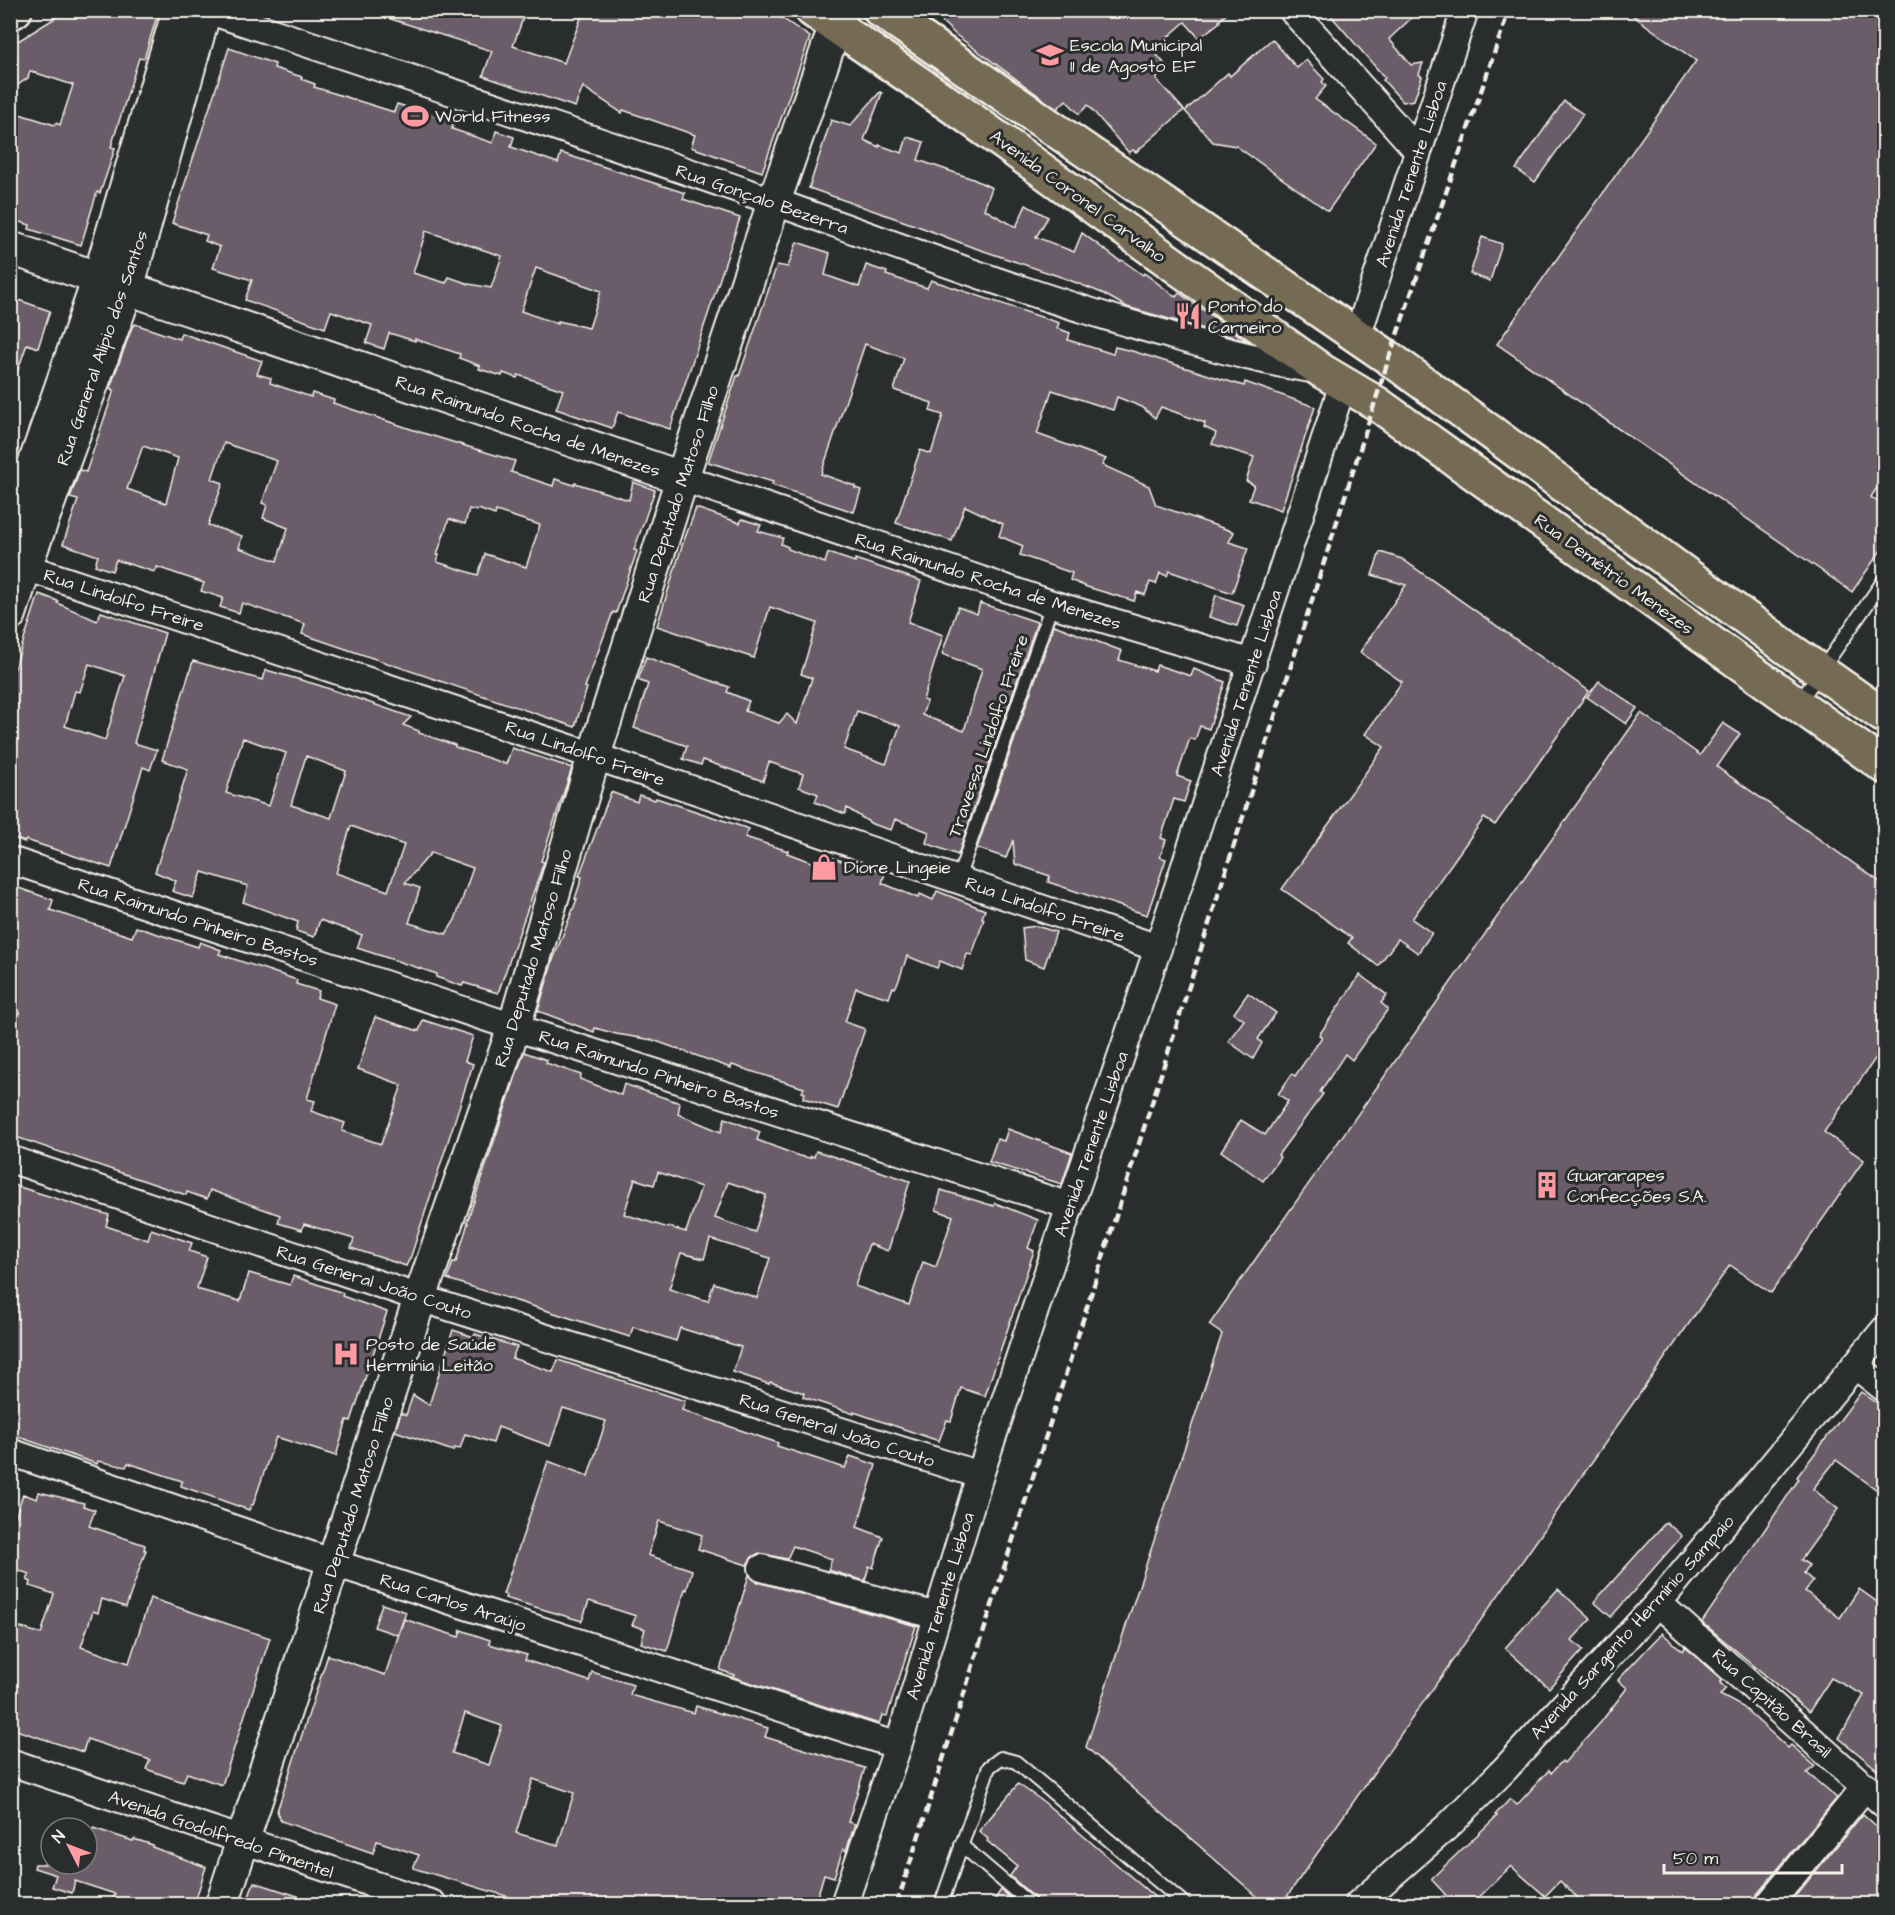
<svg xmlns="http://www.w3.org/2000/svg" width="1895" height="1915" font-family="'Architects Daughter',sans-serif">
  <rect width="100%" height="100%" fill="#2a2d2e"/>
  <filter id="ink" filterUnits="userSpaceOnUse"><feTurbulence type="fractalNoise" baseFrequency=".0167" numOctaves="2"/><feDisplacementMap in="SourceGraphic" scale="12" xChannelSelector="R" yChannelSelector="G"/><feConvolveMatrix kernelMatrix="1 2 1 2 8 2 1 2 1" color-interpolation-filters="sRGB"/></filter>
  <g filter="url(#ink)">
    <!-- building -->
    <g fill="#6b5c68" stroke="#f4f1e8" stroke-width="1.5" fill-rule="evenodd">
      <path d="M68,10H141L157,16L144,59L139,58L111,147L115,148L107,173L100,193L97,192L81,245L29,229L30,225L10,219V111L55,125L56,123L60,125L73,85L30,71L28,78L10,90V46Z"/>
      <path d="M379,10H526L513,46L564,63L584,10H770L810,37L762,172L691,147L695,135L623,110L622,113L583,87L575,107L483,76L492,51L378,15Z"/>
      <path d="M930,10H1230L1219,21L1220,22L1199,38L1185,22L1153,50L1168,68L1156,79L1184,110L1136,152L1133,150L1129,153L1088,105L1079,114L1066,100L1057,109L956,35Z"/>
      <path d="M1326,10H1420L1389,39L1411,65L1423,63L1419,74L1422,77L1414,100L1403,102L1383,80L1385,78Z"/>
      <path d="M1625,10H1884V477L1871,497L1884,507V546L1852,592L1497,344L1696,61Z"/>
      <path d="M1272,39L1297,68L1306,60L1324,79L1322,82L1326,86L1315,99L1376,143L1328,211L1236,146L1213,142L1185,111L1228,73L1230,76Z"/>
      <path d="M229,48L275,64L274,68L302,77L301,79L315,84L314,87L394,112L397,104L454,122L452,129L493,143L496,131L514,137L511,147L558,163L561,153L685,193L683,199L740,218L670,429L618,412L612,428L556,409L563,390L518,375L517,378L503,373L502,376L479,369L480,366L459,358L460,354L415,339V341L389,333L384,349L366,343L372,325L331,311L325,328L245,300L252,280L213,268L220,247L205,241L207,235L172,223ZM426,231L502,256L491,288L469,284L449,277L446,283L413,273ZM536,268L601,291L589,328L558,321V324L521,311Z"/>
      <path d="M880,92L882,93L864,140L879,147V145L902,153L907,137L924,142L918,160L973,179L992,188L984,209L998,217L1016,227L1026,205L1048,217L1036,237L1074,252L1082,233L1120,261L1122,260L1143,275L1144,273L1176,297L1179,293L1247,341L1127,307L1102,293L1064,278L969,246L923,228L809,188L831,120L850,126Z"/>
      <path d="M1564,101L1583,114L1535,182L1516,169Z"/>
      <path d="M1482,237L1502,244L1490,281L1470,274Z"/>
      <path d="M797,242L830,253L825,275L859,287L866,265L887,272L886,275L927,288L931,280L1059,323L1057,328L1070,333L1068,340L1113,354L1115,347L1132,351L1244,386L1245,382L1315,407L1281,510L1249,499L1254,485L1246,481L1254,457L1212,444L1216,433L1204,427L1205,423L1161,407L1155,418L1142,407L1117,397L1113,410L1052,390L1037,434L1106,459L1102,465L1149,486L1156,505L1234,532L1229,542L1248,548L1232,593L1169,571L1167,576L1160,573L1156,584L1150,582L1145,595L1137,592L1134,601L1087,587L1070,580L1072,573L1020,555L1023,546L999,536L1003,524L965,506L952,541L896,523L920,450L931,454L943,415L930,411L932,403L894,390L904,358L865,344L821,474L855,486V488L861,490L854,512L772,485L773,482L708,462L737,376H739L777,265L788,267Z"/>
      <path d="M10,297L50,311L38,348L27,344L13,384H10Z"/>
      <path d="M135,324L179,339L181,333L262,361L257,374L271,378L270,383L311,397L312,393L334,400L333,403L423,433L515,461L511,472L553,486L555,479L574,485L575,483L629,500L633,482L655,490L634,550L637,551L616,613L613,612L585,687L587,688L575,727L302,634L305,624L242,603L239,613L220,607L223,598L201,591L204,583L157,567L155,572L116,560L112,571L95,565L98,556L63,544L78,500L70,498L80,470L86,472L114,390L110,388L132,327ZM224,443L277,461L262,503L267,505L263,518L288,528L277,561L239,548L242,536L208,525L223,483L212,479ZM143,446L178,458L166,503L127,489ZM469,509L477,511L478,509L495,515L496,511L540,525L526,567L485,554L478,575L437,562L439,555H437L449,519L465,524Z"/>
      <path d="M696,508L740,523L742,519L761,525L758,531L783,538L781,544L788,547V549L825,563L828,553L855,562V559L921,581L908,622L943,635L923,700L927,701L922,715L964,731L982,669L942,654L958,607L977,614L980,603L1037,622L958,855L926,843L929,832L895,819L891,830L872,824L847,808L845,814L815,802L818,794L799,787L803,774L769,762L763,781L703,760L701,765L683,759L687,746L634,728L648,684L638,680L646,657L729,687L727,692L749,701L745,711L779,723L787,714L797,724L812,678L801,674L817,623L770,607L754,658L657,626L682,546ZM857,711L900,726L886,764L844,749Z"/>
      <path d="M1380,552L1402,559L1589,691L1495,825L1484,818L1412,919L1432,933L1418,953L1398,939L1378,966L1348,943L1352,938L1282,889L1384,747L1365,734L1402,682L1360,652L1406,585L1372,575Z"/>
      <path d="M39,594L58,601L57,603L97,621L101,612L165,633L134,743L157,750L150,770L143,767L111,868L26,840L25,842L10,837V682ZM89,664L125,676L105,740L65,726L75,691L80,692Z"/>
      <path d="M1216,595L1244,605L1237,626L1209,617Z"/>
      <path d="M1054,625L1122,651L1119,660L1155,671L1157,665L1191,676L1194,669L1225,682L1209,729L1200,726L1195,740L1190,738L1177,776L1191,781L1184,802L1174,799L1161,838L1166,840L1160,857L1166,859L1147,915L1048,882L1050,876L1015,864L1013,840L1006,858L977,848Z"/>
      <path d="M193,661L263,680L266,670L318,685L411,717L403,725L419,731V733L455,745V747L506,764L512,748L572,768L541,861L544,862L498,993L464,983L462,986L436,977L437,974L357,948L362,935L320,920L314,937L296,931L298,922L243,902L248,886L202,872L193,898L172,891L176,881L155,872L188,769L162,760ZM243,738L286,753L269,806L226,793ZM306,756L346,771L331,818L291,805ZM351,826L404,845L388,891L336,873ZM431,853L473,868L455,920L446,934L409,923L420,888L405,883Z"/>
      <path d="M1599,681L1637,708L1626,724L1587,697Z"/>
      <path d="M1641,713L1700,755L1723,723L1740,734L1717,767L1884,885V1046L1824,1132L1864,1160L1771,1293L1730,1265L1281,1905H1267L1086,1747L1222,1334L1209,1325Z"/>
      <path d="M611,792L637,802L639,795L655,800L656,798L749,829L745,837L788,851L787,853L830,869L833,858L858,866L859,863L885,873L882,883L918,898L920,894L933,900L937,891L985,910L982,918L984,919L972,955L967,954L962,970L940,961L937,968L907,956L899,980L895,988L893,987L889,998L856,988L845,1022L865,1029L838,1109L803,1098L805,1093L802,1092L804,1088L732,1065L731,1068L653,1040L616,1034L595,1028L594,1032L538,1011L553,960L577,899H575L582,877L579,876Z"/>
      <path d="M10,885L53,900L50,910L132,937L136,927L198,947L200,942L221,950L219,954L297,980L296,984L319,991L317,998L335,1004L307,1099L315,1101L311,1111L345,1123L342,1131L381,1144L402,1085L358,1069L375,1017L419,1031L423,1020L473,1036L465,1061L473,1064L411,1256L406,1266L351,1248L354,1239L304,1224L302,1230L278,1223L280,1215L210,1190L207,1199L187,1192L186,1195L10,1135V1039L20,1013L10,1010Z"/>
      <path d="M1036,926L1056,932L1044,967L1025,960L1022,928Z"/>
      <path d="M1360,975L1387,995L1381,1003L1388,1009L1352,1060L1345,1054L1320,1092L1323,1094L1278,1155L1280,1157L1263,1181L1221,1151L1241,1120L1265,1135L1288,1101L1278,1094L1292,1074L1295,1076L1322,1037L1319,1035Z"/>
      <path d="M1248,993L1276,1013L1258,1039L1262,1043L1253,1059L1228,1041L1244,1020L1234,1013Z"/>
      <path d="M524,1052L547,1060L546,1063L581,1075L580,1079L621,1095L624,1084L680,1103L678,1114L721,1132L725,1118L760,1132L757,1140L799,1156L810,1158L811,1156L814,1157L816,1151L910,1181L888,1251L869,1244L855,1286L909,1305L923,1262L936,1267L953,1216L936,1210L941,1190L994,1206L995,1203L1038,1220L1028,1248L1034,1251L985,1396L961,1388L951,1421L947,1420L939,1441L854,1412V1414L803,1397L804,1393L770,1382L769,1384L733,1372L741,1347L680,1328L676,1341L633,1327L630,1337L447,1279L453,1262H456L468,1223L467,1222ZM658,1172L701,1187L686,1232L669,1227L668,1228L624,1214L635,1179L654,1185ZM728,1182L766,1195L755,1232L715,1218ZM710,1239L770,1258L757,1298L714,1283L708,1301L669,1289L681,1253L704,1259Z"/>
      <path d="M1008,1129L1072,1153L1062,1184L989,1162L997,1139L1004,1141Z"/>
      <path d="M10,1184L109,1215L106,1226L148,1240L151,1229L192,1243L189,1251L207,1257L197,1288L200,1290L240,1301L249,1273L290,1285L293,1276L343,1293L342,1296L387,1312L351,1421L347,1420L336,1456L276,1437L253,1505H251L249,1510L181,1486L182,1481L128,1463L126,1467L98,1461L97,1464L10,1434Z"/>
      <path d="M453,1330L474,1337L475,1334L517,1347L512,1358L553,1372L558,1360L685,1401L682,1410L778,1443L777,1446L845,1468L850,1456L876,1465L857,1527L883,1537L873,1568L869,1566L865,1581L828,1570L832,1559L793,1546L787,1559L759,1553L752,1557L747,1565L698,1549L702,1535L659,1521L648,1555L692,1570L687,1590L685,1589L667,1651L641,1643L645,1629L632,1625L636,1616L589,1601L582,1621L505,1598L506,1595L503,1594L548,1461L588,1476L606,1421L563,1408L550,1446L498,1427L493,1443L465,1434L460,1449L454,1448L453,1451L395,1431L401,1413L406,1415L413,1395L429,1405Z"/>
      <path d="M1861,1392L1884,1408V1495L1836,1460L1813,1489L1838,1509L1801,1560L1809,1565L1804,1573L1813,1581L1805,1591L1840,1618L1859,1589L1884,1607V1775L1839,1738L1864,1695L1831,1678L1809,1712L1702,1622L1799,1479L1797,1477Z"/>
      <path d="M39,1492L84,1503L83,1506L95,1510L89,1526L145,1545L144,1550H146L126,1607L102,1599L98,1613L93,1611L81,1647L129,1663L150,1598L270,1638L222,1785L187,1773L183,1782L146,1769L150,1760L87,1739L83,1752L10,1728V1624L41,1634L54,1594L30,1586L31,1582L27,1580L30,1574L10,1568V1533L23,1494L37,1499Z"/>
      <path d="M1666,1522L1682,1536L1611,1617L1594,1602Z"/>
      <path d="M749,1575L758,1582L916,1626L887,1716L882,1715L879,1724L733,1677L734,1675L720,1670Z"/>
      <path d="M1558,1589L1591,1619L1572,1640L1583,1650L1549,1688L1505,1648Z"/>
      <path d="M382,1604L406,1612L398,1635L374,1627Z"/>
      <path d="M404,1619L459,1637L461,1630L490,1640L489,1644L527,1655L525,1660L589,1681L592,1672L633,1685L630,1695L694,1713L696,1706L768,1728L765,1737L865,1768L848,1822L855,1824L846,1851L843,1849L834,1877L824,1874L815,1905H536L413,1868L419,1855L377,1841L373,1853L281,1821L277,1811L328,1655L385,1675ZM465,1713L502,1726L489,1765L452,1753ZM533,1779L574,1793L558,1845L516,1833Z"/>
      <path d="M1662,1633L1683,1651L1685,1647L1722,1680L1720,1683L1726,1688L1720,1695L1743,1707L1788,1748L1791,1745L1815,1766L1807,1773L1837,1798L1757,1894L1754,1905H1584L1560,1881L1545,1896L1511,1866L1471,1905H1455L1432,1880V1878L1497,1816L1495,1815L1510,1799L1517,1805L1549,1770L1551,1773L1562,1761L1564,1763L1601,1722L1627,1688L1618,1680Z"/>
      <path d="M1018,1784L1044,1802L1164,1905H1038L1035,1898L1010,1876L1017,1866L987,1841L988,1839L979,1831Z"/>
      <path d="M1863,1814L1884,1833V1905H1788Z"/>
      <path d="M93,1828L133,1841L134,1839L153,1845L152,1847L206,1867L194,1905H111L115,1894L75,1881L72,1893L52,1887L56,1875L34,1868L35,1864H87V1845Z"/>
      <path d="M254,1882L310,1900V1905H246Z"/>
      <path d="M1001,1890L1018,1905H991Z"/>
    </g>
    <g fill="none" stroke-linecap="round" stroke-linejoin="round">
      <defs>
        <g id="service">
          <path d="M1798,704L1884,580"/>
          <path d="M958,879L1052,604"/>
          <path d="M961,1845L1030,1904"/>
          <path d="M941,1904L989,1767L1001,1758L1016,1762L1185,1904"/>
        </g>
        <g id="minor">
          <path d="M207,10C402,76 598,139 792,208C914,252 1035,297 1159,332C1212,347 1265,363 1319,370"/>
          <path d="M1292,10L1418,151"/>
          <path d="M1357,337L1465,10"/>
          <path d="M682,478L1052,604L1253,663"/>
          <path d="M10,562L594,756L1158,948"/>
          <path d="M10,860L514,1027L1070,1206"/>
          <path d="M10,1159L420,1298L980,1475"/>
          <path d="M1856,1366L1884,1388"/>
          <path d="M10,1452L334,1563L898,1746"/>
          <path d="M762,1568L937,1616"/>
          <path d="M1658,1603L1884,1804"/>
          <path d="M10,1762L433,1904"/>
          <path d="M844,1904L898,1746L980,1475L1070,1206L1158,948L1343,384"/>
          <path d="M1358,1904L1449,1825L1505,1769L1658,1603L1884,1330"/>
          <path d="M1769,1904L1866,1786"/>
        </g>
        <g id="tertiary">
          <path d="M10,248L682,478"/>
          <path d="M10,534L99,278L179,10"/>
          <path d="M10,614L25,567L127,289L205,10"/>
          <path d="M222,1904L420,1298L514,1027L594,756L682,478L774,202L841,10"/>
        </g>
        <path id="secondary" d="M10,13L15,10"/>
        <g id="primary">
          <path d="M812,10L968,117L1322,371L1376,403L1884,766"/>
          <path d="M880,10L1389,358L1787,648L1884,716"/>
        </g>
      </defs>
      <!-- service casing -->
      <use href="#service" stroke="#f4f1e8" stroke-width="16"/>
      <!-- minor casing -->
      <use href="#minor" stroke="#f4f1e8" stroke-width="30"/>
      <!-- tertiary casing -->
      <use href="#tertiary" stroke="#f4f1e8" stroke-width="36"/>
      <!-- secondary casing -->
      <use href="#secondary" stroke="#f4f1e8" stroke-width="38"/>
      <!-- primary casing -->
      <use href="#primary" stroke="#f4f1e8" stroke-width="38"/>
      <!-- service -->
      <use href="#service" stroke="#2a2d2e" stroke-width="12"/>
      <!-- minor -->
      <use href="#minor" stroke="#2a2d2e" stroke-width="26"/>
      <!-- tertiary -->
      <use href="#tertiary" stroke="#2a2d2e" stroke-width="32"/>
      <!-- secondary -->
      <use href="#secondary" stroke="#2a2d2e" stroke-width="33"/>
      <!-- primary -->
      <use href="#primary" stroke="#746b52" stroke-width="33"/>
      <!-- rail -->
      <path stroke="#f4f1e8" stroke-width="4.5" stroke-dasharray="9 4.5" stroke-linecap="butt" d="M897,1904L1389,358L1509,10"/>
    </g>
  </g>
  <!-- icons -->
  <defs>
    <symbol id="school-bare" viewBox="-9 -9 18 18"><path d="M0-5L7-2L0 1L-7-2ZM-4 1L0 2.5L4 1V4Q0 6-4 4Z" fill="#ff9aa2" stroke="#2a2d2e" stroke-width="2.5" paint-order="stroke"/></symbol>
    <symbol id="stadium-bare" viewBox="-9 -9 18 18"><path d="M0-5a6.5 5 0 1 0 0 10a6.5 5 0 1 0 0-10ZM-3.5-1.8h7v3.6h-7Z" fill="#ff9aa2" stroke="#2a2d2e" stroke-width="2.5" paint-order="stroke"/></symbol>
    <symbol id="restaurant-bare" viewBox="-9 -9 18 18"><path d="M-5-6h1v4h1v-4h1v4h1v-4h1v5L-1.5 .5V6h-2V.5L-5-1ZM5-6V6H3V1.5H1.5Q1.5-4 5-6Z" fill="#ff9aa2" stroke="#2a2d2e" stroke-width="2.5" paint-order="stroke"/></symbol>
    <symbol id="shop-bare" viewBox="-9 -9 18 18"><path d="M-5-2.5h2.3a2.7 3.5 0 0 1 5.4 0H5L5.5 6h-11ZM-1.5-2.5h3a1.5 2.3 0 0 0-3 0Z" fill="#ff9aa2" stroke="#2a2d2e" stroke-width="2.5" paint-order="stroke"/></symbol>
    <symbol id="building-bare" viewBox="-9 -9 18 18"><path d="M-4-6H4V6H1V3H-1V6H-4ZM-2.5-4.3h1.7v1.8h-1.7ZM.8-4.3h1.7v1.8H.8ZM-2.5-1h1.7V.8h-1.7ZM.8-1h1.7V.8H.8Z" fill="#ff9aa2" stroke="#2a2d2e" stroke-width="2.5" paint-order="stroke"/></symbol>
    <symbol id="hospital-bare" viewBox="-9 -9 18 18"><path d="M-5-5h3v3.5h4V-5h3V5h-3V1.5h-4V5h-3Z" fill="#ff9aa2" stroke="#2a2d2e" stroke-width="2.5" paint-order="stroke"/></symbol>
  </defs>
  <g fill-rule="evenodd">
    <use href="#school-bare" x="1031" y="36" width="38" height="38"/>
    <use href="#stadium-bare" x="396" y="97" width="38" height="38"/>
    <use href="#restaurant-bare" x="1169" y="297" width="38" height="38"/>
    <use href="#shop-bare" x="805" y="848" width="38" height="38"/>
    <use href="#building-bare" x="1528" y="1166" width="38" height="38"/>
    <use href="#hospital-bare" x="327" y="1335" width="38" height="38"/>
  </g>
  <g text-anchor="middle" stroke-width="6" stroke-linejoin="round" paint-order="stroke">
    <!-- poi labels -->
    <g font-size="18" fill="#f4f1e8" stroke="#2a2d2e" text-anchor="start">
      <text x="1070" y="51">Escola Municipal<tspan x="1070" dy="21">11 de Agosto EF</tspan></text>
      <text x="435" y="122">World Fitness</text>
      <text x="1208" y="312">Ponto do<tspan x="1208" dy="21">Carneiro</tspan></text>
      <text x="844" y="873">Diore Lingeie</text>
      <text x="1567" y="1181">Guararapes<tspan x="1567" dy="21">Confecções S.A.</tspan></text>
      <text x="366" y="1350">Posto de Saúde<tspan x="366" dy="21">Hermínia Leitão</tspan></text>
    </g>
    <!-- street labels -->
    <g font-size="18" fill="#f4f1e8" stroke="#2a2d2e">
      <text transform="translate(1411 174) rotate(-72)" y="6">Avenida Tenente Lisboa</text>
      <text transform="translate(1078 196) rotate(36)" y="6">Avenida Coronel Carvalho</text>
      <text transform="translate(762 199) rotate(19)" y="6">Rua Gonçalo Bezerra</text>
      <text transform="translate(102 348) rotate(-71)" y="6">Rua General Alípio dos Santos</text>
      <text transform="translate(528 426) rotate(19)" y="6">Rua Raimundo Rocha de Menezes</text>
      <text transform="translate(678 494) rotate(-72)" y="6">Rua Deputado Matoso Filho</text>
      <text transform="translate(1614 574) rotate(36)" y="6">Rua Demétrio Menezes</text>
      <text transform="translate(988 581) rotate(18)" y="6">Rua Raimundo Rocha de Menezes</text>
      <text transform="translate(124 600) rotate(18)" y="6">Rua Lindolfo Freire</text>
      <text transform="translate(1246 683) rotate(-72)" y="6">Avenida Tenente Lisboa</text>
      <text transform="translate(988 736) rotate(-71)" y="6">Travessa Lindolfo Freire</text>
      <text transform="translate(585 753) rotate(19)" y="6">Rua Lindolfo Freire</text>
      <text transform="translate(1045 909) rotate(19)" y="6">Rua Lindolfo Freire</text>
      <text transform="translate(198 922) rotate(18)" y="6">Rua Raimundo Pinheiro Bastos</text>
      <text transform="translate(533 958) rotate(-73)" y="6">Rua Deputado Matoso Filho</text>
      <text transform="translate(659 1074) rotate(18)" y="6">Rua Raimundo Pinheiro Bastos</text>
      <text transform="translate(1091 1144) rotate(-71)" y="6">Avenida Tenente Lisboa</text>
      <text transform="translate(374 1282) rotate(18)" y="6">Rua General João Couto</text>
      <text transform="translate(837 1430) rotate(18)" y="6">Rua General João Couto</text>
      <text transform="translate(353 1505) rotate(-72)" y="6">Rua Deputado Matoso Filho</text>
      <text transform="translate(453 1602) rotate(18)" y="6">Rua Carlos Araújo</text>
      <text transform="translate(940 1606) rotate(-73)" y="6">Avenida Tenente Lisboa</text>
      <text transform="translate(1632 1627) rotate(-48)" y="6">Avenida Sargento Hermínio Sampaio</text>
      <text transform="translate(1772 1703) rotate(42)" y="6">Rua Capitão Brasil</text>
      <text transform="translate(221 1834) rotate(19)" y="6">Avenida Godolfredo Pimentel</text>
    </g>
  </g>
  <!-- margin -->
  <rect width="1895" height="1915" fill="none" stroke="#2a2d2e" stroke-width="36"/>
  <rect x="18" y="18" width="1859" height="1879" fill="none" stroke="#f4f1e8" stroke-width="2" filter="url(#ink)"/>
  <!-- north arrow -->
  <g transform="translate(69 1846) rotate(312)"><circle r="28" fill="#2a2d2e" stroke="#7b7b78" stroke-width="1.5"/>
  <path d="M0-4.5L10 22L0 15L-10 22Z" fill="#ff9aa2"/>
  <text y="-9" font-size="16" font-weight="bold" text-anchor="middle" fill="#f4f1e8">N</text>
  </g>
  <!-- scale -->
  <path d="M1664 1864v9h178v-9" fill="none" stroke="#f4f1e8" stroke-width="3"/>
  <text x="1673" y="1864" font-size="18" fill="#f4f1e8" stroke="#2a2d2e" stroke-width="4.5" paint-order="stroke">50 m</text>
</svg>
